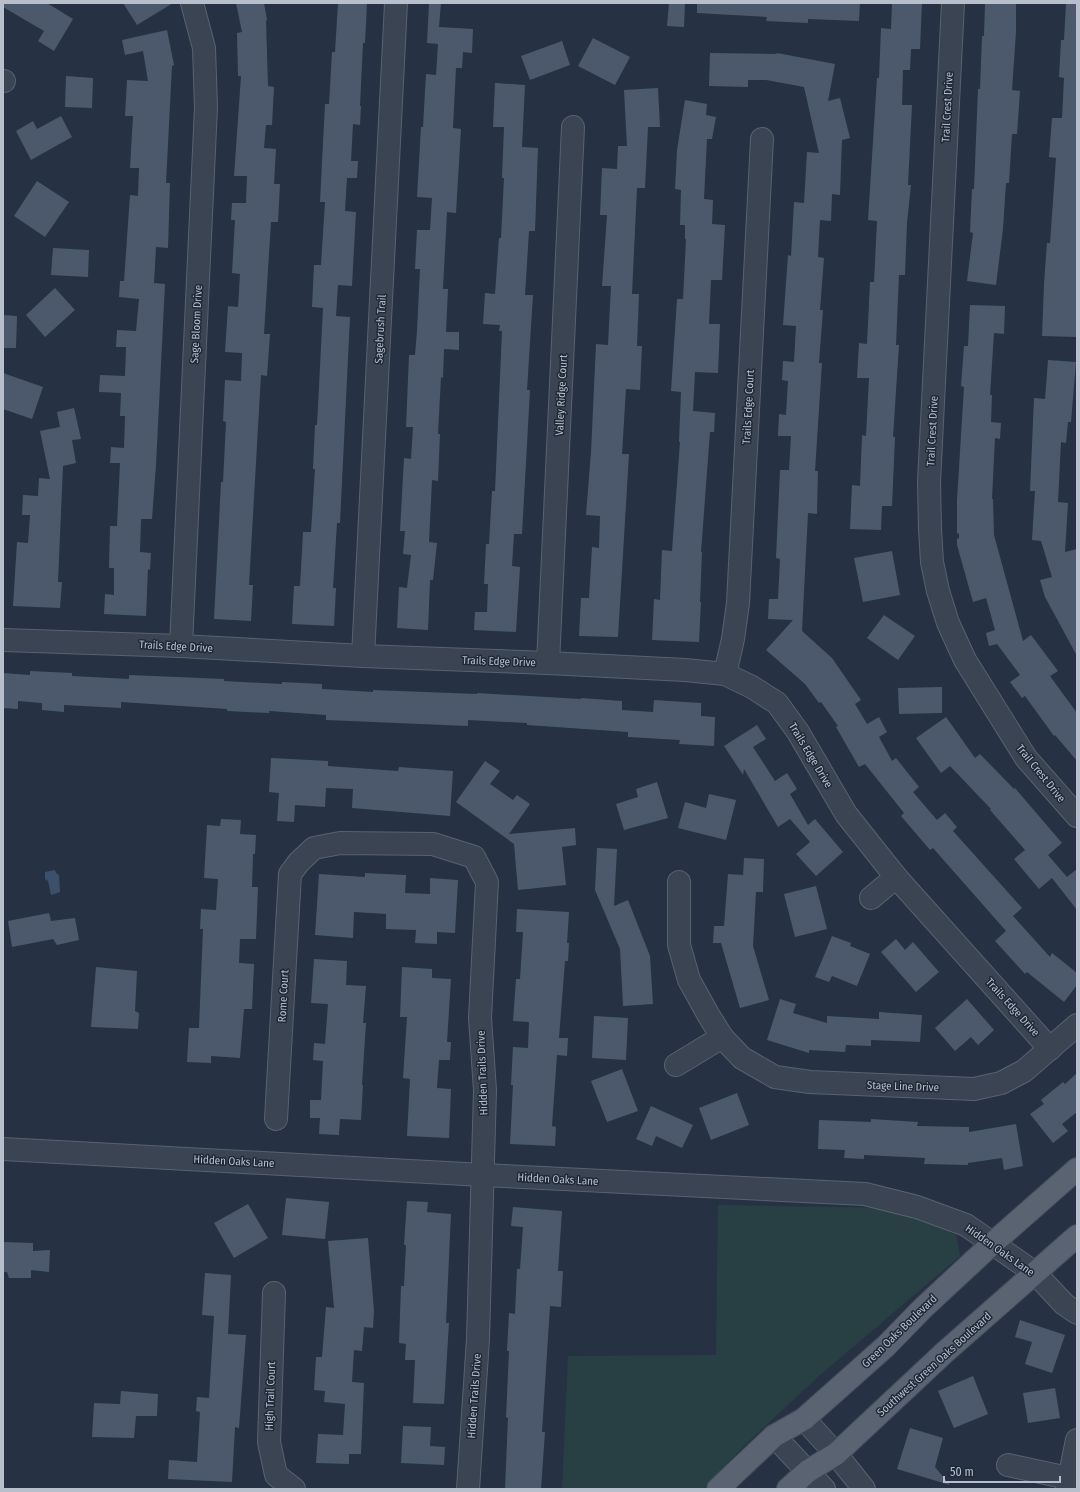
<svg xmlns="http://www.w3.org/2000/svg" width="1080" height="1492" font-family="'Fira Sans Condensed',sans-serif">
  <rect width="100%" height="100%" fill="#263243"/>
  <!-- green -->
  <path fill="#284044" d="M718,1205L892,1208L956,1235L960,1256L819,1376L748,1442L703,1489H562L568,1356L716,1355Z"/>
  <!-- water -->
  <path fill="#3c4f6b" d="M55,870L56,873L59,875L60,892L51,895L48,881L45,879V872Z"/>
  <!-- building -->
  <g fill="#4c596c">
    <path d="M3,3H47L73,19L54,51L38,41L44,31L3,7Z"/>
    <path d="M123,3H173L137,25Z"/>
    <path d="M236,3H264L267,20L266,21L268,86L274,87L272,125H266L264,148L276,149L274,184H280L278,222H271L264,334H270L267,376L261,375L249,585H253L251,621L214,619L221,482H223L226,422L223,421L225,380L241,381L242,353L225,352L228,306L238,307L240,274L232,273L235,220H231L232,203H246L247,176H234L241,76H238L237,33L242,32Z"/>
    <path d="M338,3H367L365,43H363L360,106H361L360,125L353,124L351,161H358L357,178H347L345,211L356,212L352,286L338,285L336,316L350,317L340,523H337L333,588H336L334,626L292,624L294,586H300L303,532H311L315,469H313L315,425H317L323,308L312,307L314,265H321L325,202H320L325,104H329L332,52H335Z"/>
    <path d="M429,3H441L439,27L473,29L472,53L463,52L462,68H456L453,128L461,129L456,213L447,212L443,289H448L446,332H459V350L444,349L443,378L441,377L438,434H440L438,481L432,480L429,542L437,543L433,580H430L428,630L397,628L399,587L407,588L411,555L403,554L405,531H400L404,458L411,459L413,427H406L409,355H415L417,331L420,269H415L417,230H430L432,198L417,197L421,127H423L426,74L436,75L438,44L427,43Z"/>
    <path d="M669,3H685L684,27L667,26Z"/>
    <path d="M697,3H860L859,21L808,19V23L766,21L767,17L697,13Z"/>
    <path d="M892,3H922L920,49H911L910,70H903L902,105H912L908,185H911L907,223L905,275H899L896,345H899L893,437H895L892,506H882L881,530L850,529L852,485L860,486L862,435L866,436L869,378H857L859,343L867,344L870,282H874L877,221L868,220L877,78H879L881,28L891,29Z"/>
    <path d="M985,3H1016V32L1012,90L1020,91L1017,134H1012L1009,183H1006L1003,229L996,285L967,281L973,233L970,232L972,189H974L978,89H980L982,36H984Z"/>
    <path d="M1066,3H1077V301L1076,337L1042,336L1044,284L1047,243H1050L1056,158L1049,157L1052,118H1062L1064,78L1059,77L1061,40H1064Z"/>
    <path d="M167,30L174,65L172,66L166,183H170L168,248L156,247L154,283L165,284L156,465L152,519H141L140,552L151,553L150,570L148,569L146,616L104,614L105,594L114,595V568H109L110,526H117L120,463H110L111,447L124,448L125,416H120L121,393L99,392L100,375L125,376L126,347H116L117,330L136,331L139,299L119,297L120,281H124L130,195L138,196L139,168H130L133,116H125L127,80L148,81L143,51L125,55L122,40Z"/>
    <path d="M593,38L630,57L615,85L578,66Z"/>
    <path d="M562,41L570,65L530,80L521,56Z"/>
    <path d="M710,53L776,54L777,53L835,64L828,101L840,98L850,138L842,140L840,195L832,194L831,221L820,220L818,257L824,258L820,310H823L819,363H822L815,471H818L817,514L808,513L802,631L832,658L861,700L855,704L867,724L879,717L887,732L879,737L892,761L896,758L919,787L913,792L937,820L945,813L957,827L953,831L1022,908L1013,916L1050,957L1052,953L1077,973V985L1064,1002L1027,972L1025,974L995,941L1006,931L933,848L930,850L901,816L904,813L865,764L859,767L836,727L838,726L821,702L819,703L805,684L766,650L793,620L768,619L769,599H778L780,559L776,558L780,470H789L791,436H778L779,414L786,415L788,381L782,380L783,361L794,362L796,326L783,325L788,255L791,256L794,202L804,203L807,152L819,153L804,87L766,80H748V87L709,86Z"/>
    <path d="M66,76L93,78L92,108L65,107Z"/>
    <path d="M495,83L525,85L522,147L538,148L535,231H529L525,295H533L527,390H530L522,534H514L512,566L520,567L516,632L474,630L475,612H487L488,584H484L486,544H489L492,491H495L502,331H499L500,325L483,324L485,293L495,294L499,238H501L504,178H502L504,127H493Z"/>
    <path d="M658,88L660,127H648L645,188H637L632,294H639L637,346H642L640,390L626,389L622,454H629L618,637L579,636L581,598H589L592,547L599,548L600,516L586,515L591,452L596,344L608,345L611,286H602L607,215H600L602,168L617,169L618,146H627L624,90Z"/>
    <path d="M685,100L707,104L706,115L716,117L712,139H707L704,199L713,200L712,224L725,225L722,280H711L709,324H720L718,373L695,372L693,411L715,413L714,432H710L701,552H702L700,602H701L699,642L652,640L654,599L660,600L662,550L672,551L680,442H679L681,392L671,391L677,299H683L686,239H685V225H680L681,190L675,189L677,150Z"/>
    <path d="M61,116L72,137L31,160L16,131L33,121L37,129Z"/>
    <path d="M37,181L69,202L45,237L14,216Z"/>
    <path d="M53,248L89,250L88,277L51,275Z"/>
    <path d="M55,288L75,310L45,337L26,315Z"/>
    <path d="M970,305L1005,306L1004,334L994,333L990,395H992L991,422L1001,423L1000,439L995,438L992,499H993L994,535L1023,641L1031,635L1058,671L1050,676L1077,713V761L1055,735L1054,736L1025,696L1022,698L1010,682L1020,675L997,644L989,646L986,633L995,630L986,598L973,602L957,545V539L959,538V534L957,533V500L964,387L961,386L964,346H968Z"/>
    <path d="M3,315L17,316L16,348H3Z"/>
    <path d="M1048,360L1076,362L1071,422H1068L1066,443L1061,442L1058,502L1068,503L1065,552L1077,549V656L1045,597L1040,580L1052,577L1041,541L1032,540L1035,491H1030L1034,398L1045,399Z"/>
    <path d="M3,373L43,387L32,419L3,409Z"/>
    <path d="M74,408L81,439L72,440L76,463L63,466L58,582H62L60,608L13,606L17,542L28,543L30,515H22L23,495L38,496L39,478L50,479L40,431L60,427L57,412Z"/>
    <path d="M892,551L900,595L863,602L854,558Z"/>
    <path d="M884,615L915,636L898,660L867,638Z"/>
    <path d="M30,671L72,673V676L129,679V675L224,679V681L282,684V682L322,684V689L373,692V690L477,694V693L581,699V698L622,701V710L653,712L654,700L701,703V716L715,717L714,746L679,744L680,740L628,737V732L527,725V723L468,720V726L326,720V715L269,711V713L227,711V709L121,702V708L64,705V712L42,710V703L18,701V709L3,708V673L30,675Z"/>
    <path d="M942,687V713L899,714L898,688Z"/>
    <path d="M946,717L975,758L980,754L1014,789L1015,788L1062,843L1048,855L1067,877L1077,869V910L1052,878L1039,889L1014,859L1025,850L990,810L991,809L950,766L941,773L916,738Z"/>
    <path d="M757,725L766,739L753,747L775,781L787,773L797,789L790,794L808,825L815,819L843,852L816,876L796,854L810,842L790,819L778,827L744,769L743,775L724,746Z"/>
    <path d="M271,758L328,761V766L398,771L399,767L453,771L450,816L352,808L353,789L326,788L325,807L295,805L294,822L277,821L279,793L269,792Z"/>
    <path d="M485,761L500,771L490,784L513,800L517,795L530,804L509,834L575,828L576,845L562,847L566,885L518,890L514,844L456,802Z"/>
    <path d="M657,782L668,818L624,830L616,804L638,797L636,789Z"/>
    <path d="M709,794L736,800L726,840L678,828L685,802L706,808Z"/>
    <path d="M221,819L241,820L240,834L256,835L255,854H253L252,887H258L256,939H240L239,963L254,964L252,1009H244L240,1058L211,1056V1063L187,1062L189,1028H199L203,929H200L201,909L216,910L218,879L204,878L207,825L220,826Z"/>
    <path d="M597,848L617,849L614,906L628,900L650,956L653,1004L623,1006L620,949L595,890Z"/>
    <path d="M744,858L764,859L763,892H756L753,946L769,1000L740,1008L721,943H713L714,926H724L728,874L743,875Z"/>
    <path d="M365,873L406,875L405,893L430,894V878L458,880L455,933L437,932V944L415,943L416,930L386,929V914L354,912L353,938L315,935L319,874L365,877Z"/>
    <path d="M816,886L827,929L795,937L784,894Z"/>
    <path d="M517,909L569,912L567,943H569L568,961H565L559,1038H568L567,1056L557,1055L552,1126L556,1127L555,1146L510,1144L513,1085H511L513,1047L528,1048L529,1022L513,1021L516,979H520L523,932H516Z"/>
    <path d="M49,913L51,921L75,918L79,940L57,945L53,939L12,947L8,921Z"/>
    <path d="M832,936L851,943L850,946L870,954L857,986L832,976L829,982L815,977Z"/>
    <path d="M896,939L905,950L913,942L939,972L916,992L881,952Z"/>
    <path d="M314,959L347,961L346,985L366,986L363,1023H366L362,1085H363L361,1120L340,1119L339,1135L319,1134L320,1118H310V1100H321L323,1061L313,1060L314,1043L325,1044L328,1004L311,1003Z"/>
    <path d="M96,967L137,971L135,1011L139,1013L138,1029L91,1027Z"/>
    <path d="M402,967L432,969V978L451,979L447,1042H451L450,1060H439L437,1088L451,1089L449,1138L407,1136L410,1079L403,1078L407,1017H400Z"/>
    <path d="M780,999L796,1004L793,1013L827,1023V1016L879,1019V1012L922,1015L920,1042L871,1040V1046L846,1045L845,1052L809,1050V1053L767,1040Z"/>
    <path d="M967,999L994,1030L978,1045L971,1037L955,1051L935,1028Z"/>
    <path d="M594,1016L628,1018L626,1060L592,1058Z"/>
    <path d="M622,1069L638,1111L607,1122L591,1081Z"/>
    <path d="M1077,1073V1112L1062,1124L1068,1131L1053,1143L1030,1114L1044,1104L1041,1100L1063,1082L1065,1084Z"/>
    <path d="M737,1093L749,1125L711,1140L699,1108Z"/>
    <path d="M651,1106L693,1125L682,1148L656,1136L652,1146L636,1139Z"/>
    <path d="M871,1119L918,1122L917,1126L969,1127V1132L1016,1124L1023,1166L1004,1170L1002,1158L968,1163V1165L924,1164L925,1158L864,1155V1159L844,1158L845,1150L818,1149L819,1120L871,1122Z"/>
    <path d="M286,1198L329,1202L325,1239L282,1235Z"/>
    <path d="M407,1201L428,1202L427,1212L451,1214L446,1323H449L444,1404L413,1403L415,1360H405L406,1344L399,1343L401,1286H404L406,1245H404Z"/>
    <path d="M248,1204L268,1238L234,1258L214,1223Z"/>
    <path d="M513,1207L562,1211L558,1271H563L561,1307L550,1306L542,1432H545L541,1489H505L508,1418L506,1417L509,1351H507L509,1313L515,1314L517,1269H520L523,1227L511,1226Z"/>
    <path d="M368,1238L374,1310L373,1328L364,1327L362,1351L354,1350L352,1382L364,1383L361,1454H349V1464L316,1463L318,1434L343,1435L345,1404L324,1402L325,1391L314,1390L316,1357H322L326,1307L334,1308L328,1241Z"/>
    <path d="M3,1242L33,1243V1251L50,1250L49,1272L31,1270V1278H9L7,1272H3Z"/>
    <path d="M205,1273L231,1275L228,1334L246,1335L239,1428L235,1427L232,1482L168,1479L169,1460L197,1462L200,1412L196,1411L197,1397L209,1398L214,1316L202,1315Z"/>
    <path d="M1020,1320L1065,1335L1052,1373L1025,1364L1032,1342L1015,1337Z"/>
    <path d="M973,1376L988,1414L954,1428L938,1391Z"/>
    <path d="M1055,1388L1060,1418L1028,1423L1023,1393Z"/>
    <path d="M121,1391L158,1394L157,1416H136L134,1438L92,1437L94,1403L120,1404Z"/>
    <path d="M403,1426L431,1427L430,1446L445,1447L444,1465L401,1463Z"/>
    <path d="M910,1428L943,1438L935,1467L950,1485L897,1469Z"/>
  </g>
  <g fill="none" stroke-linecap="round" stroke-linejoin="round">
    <defs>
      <g id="minor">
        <path d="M953,3L929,482L930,529L932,562L938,591L948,623L965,660L1026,758L1077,816"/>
        <path d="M3,81H4"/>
        <path d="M3,640L181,646L363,656L548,663L685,670L725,674L752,687L777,703L798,732L846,814L896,877L1050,1049"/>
        <path d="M181,646L206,107L204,48L192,3"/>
        <path d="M363,656L396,3"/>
        <path d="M548,663L573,127"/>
        <path d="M725,674L733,639L738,603L762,139"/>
        <path d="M679,882V945L689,980L709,1016L722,1037L742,1058L775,1077L810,1082L974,1089L1001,1083L1024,1071L1077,1025"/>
        <path d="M871,898L896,877"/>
        <path d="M676,1065L722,1037"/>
        <path d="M276,1119L290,874L299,862L314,848L340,843L433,844L474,857L487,882L480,1018L485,1090L478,1339L468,1489"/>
        <path d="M3,1149L483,1175L865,1194L917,1207L966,1225L1035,1273L1064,1304L1077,1313"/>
        <path d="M274,1293L269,1442L276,1475L294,1489"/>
        <path d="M804,1419L836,1454L864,1489"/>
        <path d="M774,1436L824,1489"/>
        <path d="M1008,1465L1068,1478"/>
        <path d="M1067,1489L1077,1440"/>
      </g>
      <g id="major">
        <path d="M718,1489L774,1436L804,1419L814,1410L886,1346L923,1308L993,1243L1077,1169"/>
        <path d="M788,1489L808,1471L836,1454L945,1352L1077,1236"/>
      </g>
    </defs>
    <!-- minor casing -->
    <use href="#minor" stroke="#59626f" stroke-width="24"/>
    <!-- major casing -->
    <use href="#major" stroke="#444d5b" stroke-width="24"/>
    <!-- minor -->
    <use href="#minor" stroke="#3b4452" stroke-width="22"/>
    <!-- major -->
    <use href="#major" stroke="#596372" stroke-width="22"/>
  </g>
  <g text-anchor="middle" stroke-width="3" stroke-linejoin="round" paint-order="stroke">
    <!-- street labels -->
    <g font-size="11" fill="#b8bfcc" stroke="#1f2938">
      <text transform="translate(947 107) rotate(-87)" y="4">Trail Crest Drive</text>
      <text transform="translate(196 324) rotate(-87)" y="4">Sage Bloom Drive</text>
      <text transform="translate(380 329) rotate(-87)" y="4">Sagebrush Trail</text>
      <text transform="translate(561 395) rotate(-87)" y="4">Valley Ridge Court</text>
      <text transform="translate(748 407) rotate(-87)" y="4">Trails Edge Court</text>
      <text transform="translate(932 431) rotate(-87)" y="4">Trail Crest Drive</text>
      <text transform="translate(176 646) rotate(3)" y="4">Trails Edge Drive</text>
      <text transform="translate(499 661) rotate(2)" y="4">Trails Edge Drive</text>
      <text transform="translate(811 755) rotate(59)" y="4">Trails Edge Drive</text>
      <text transform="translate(1041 773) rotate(51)" y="4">Trail Crest Drive</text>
      <text transform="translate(283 996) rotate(-87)" y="4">Rome Court</text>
      <text transform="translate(1013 1007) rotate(48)" y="4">Trails Edge Drive</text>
      <text transform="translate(482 1073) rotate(-92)" y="4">Hidden Trails Drive</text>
      <text transform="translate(903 1086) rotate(2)" y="4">Stage Line Drive</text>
      <text transform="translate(234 1161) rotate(3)" y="4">Hidden Oaks Lane</text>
      <text transform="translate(558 1179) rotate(3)" y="4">Hidden Oaks Lane</text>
      <text transform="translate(1000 1250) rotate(35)" y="4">Hidden Oaks Lane</text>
      <text transform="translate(899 1331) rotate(-44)" y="4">Green Oaks Boulevard</text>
      <text transform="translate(934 1364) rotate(-42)" y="4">Southwest Green Oaks Boulevard</text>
      <text transform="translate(270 1396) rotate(-88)" y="4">High Trail Court</text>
      <text transform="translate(474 1396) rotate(-86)" y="4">Hidden Trails Drive</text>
    </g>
  </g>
  <!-- border -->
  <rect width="1080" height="1492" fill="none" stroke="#b8bfcc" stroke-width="8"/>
  <!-- scale -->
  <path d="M944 1476v6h116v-6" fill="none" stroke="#b8bfcc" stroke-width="2"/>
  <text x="950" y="1476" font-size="12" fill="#b8bfcc" stroke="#1f2938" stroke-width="3" paint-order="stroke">50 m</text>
</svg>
